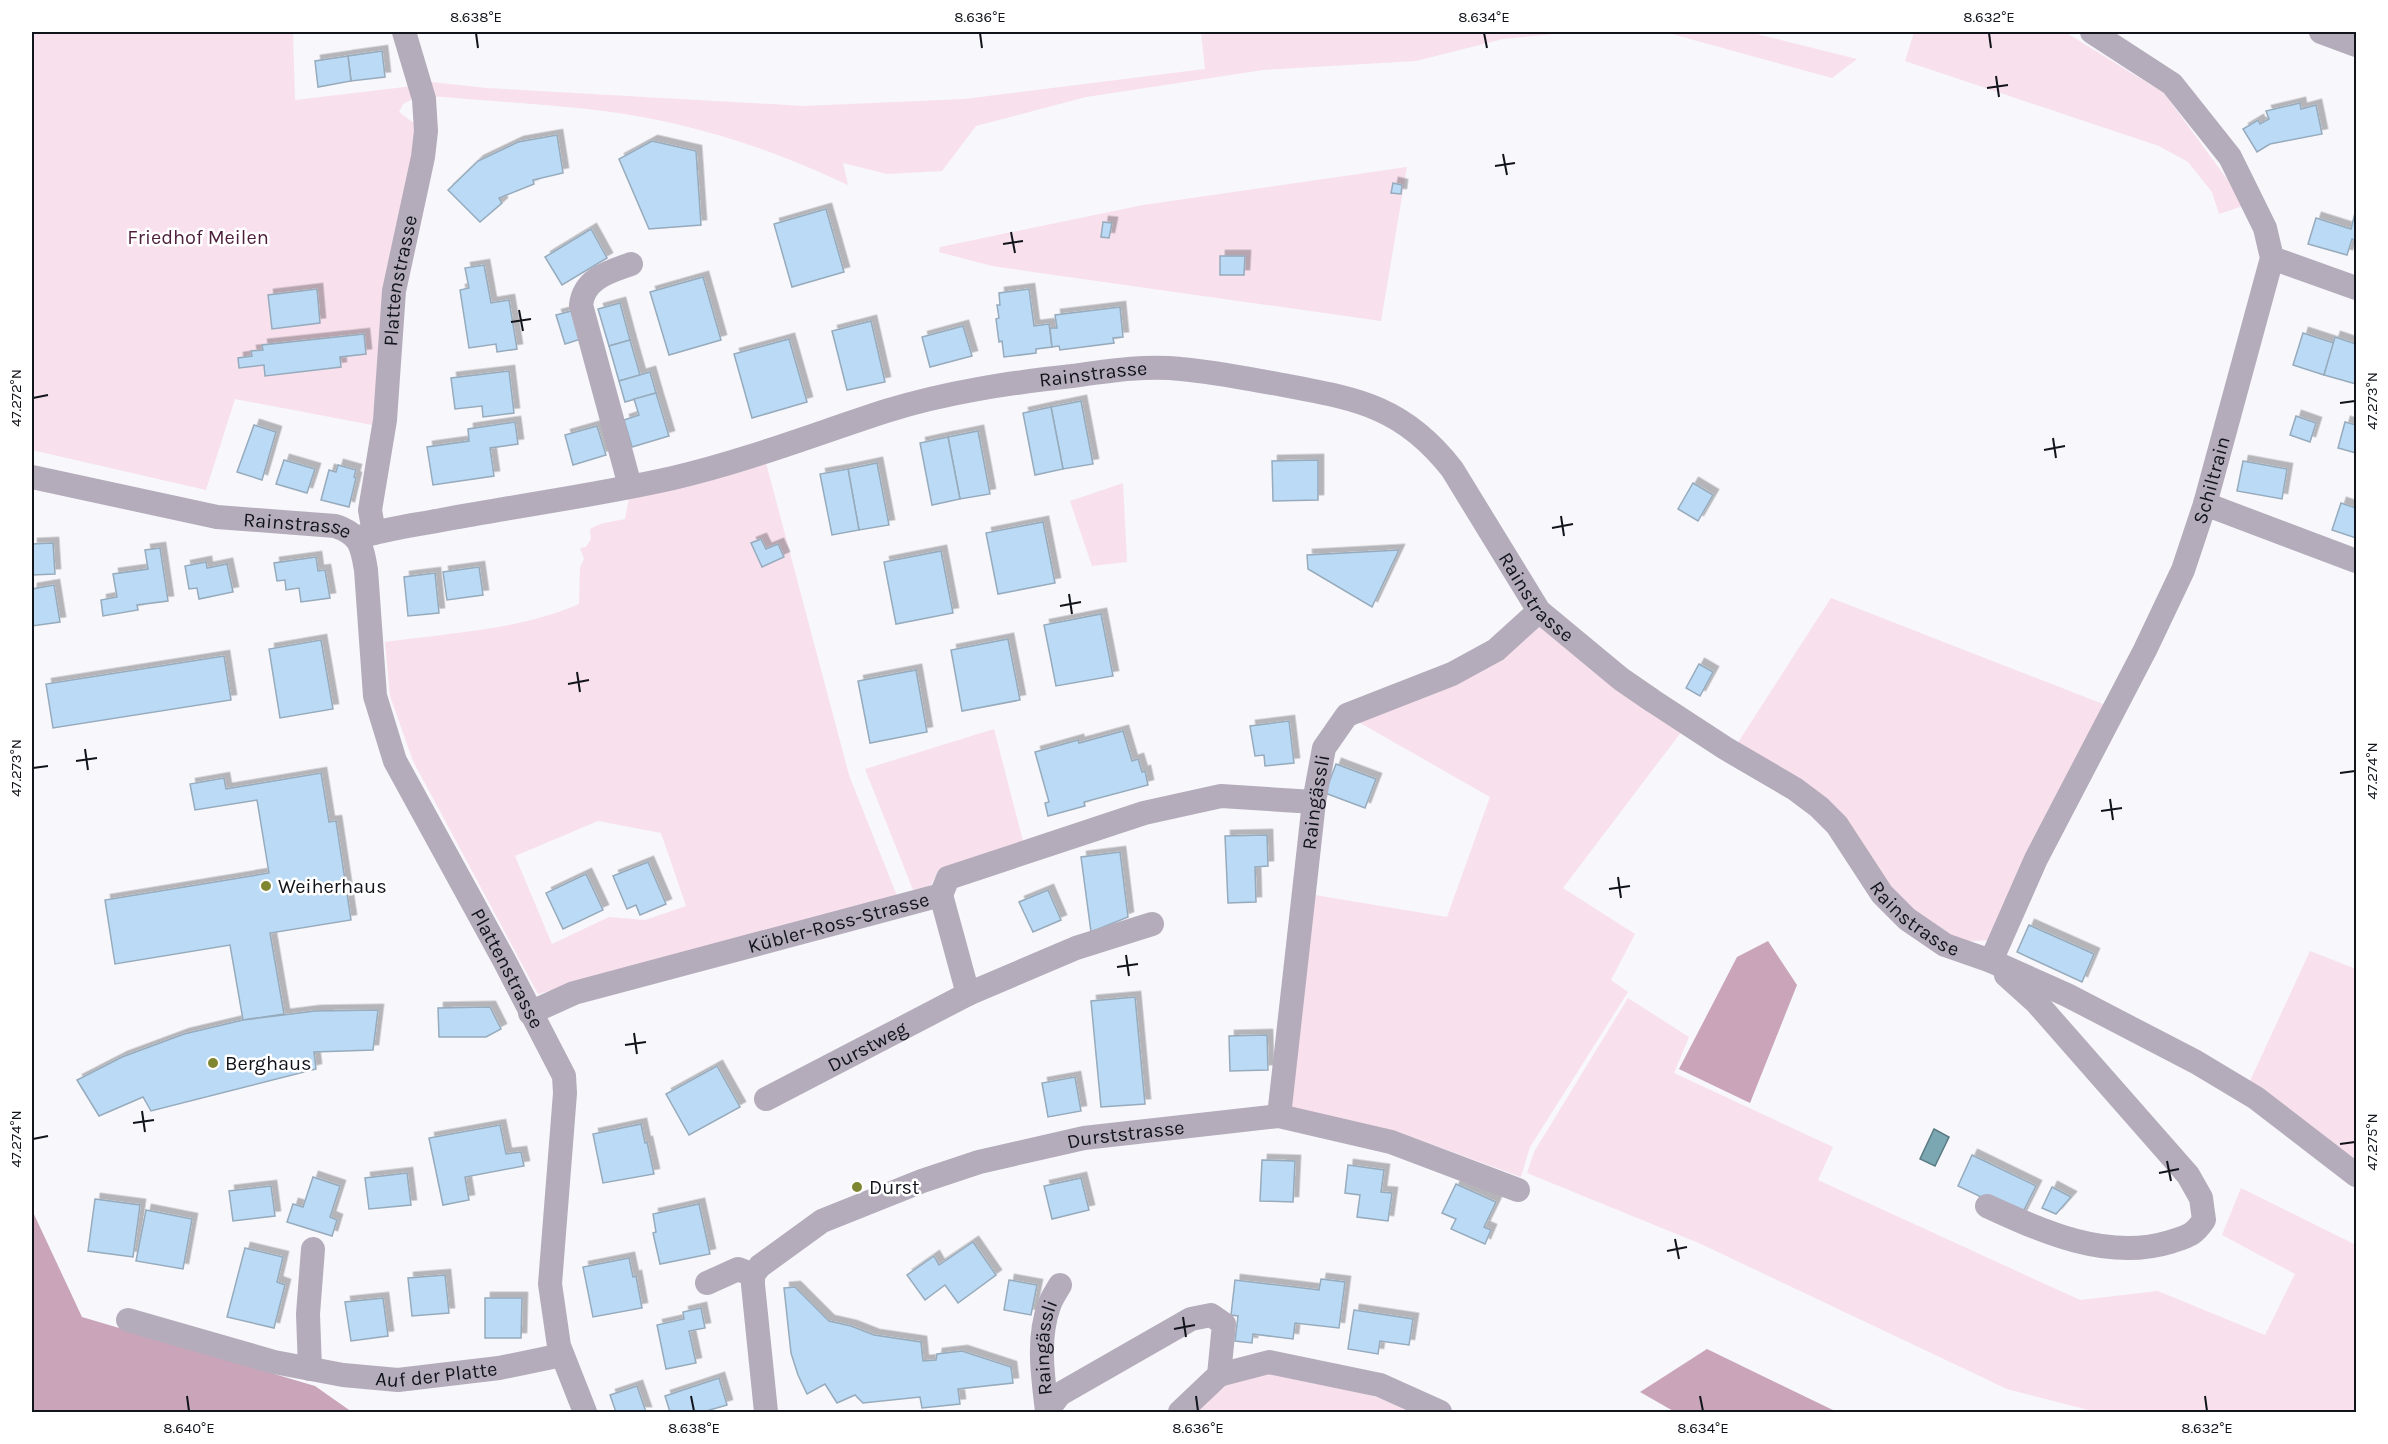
<svg xmlns="http://www.w3.org/2000/svg" width="2388" height="1444" font-family="Karla,sans-serif">
  <defs>
    <filter id="shadow"><feDropShadow dx="5.5" dy="-5.5" stdDeviation="0" flood-color="#0004"/></filter>
  </defs>
  <rect width="100%" height="100%" fill="#f7f7fc"/>
  <!-- green -->
  <g fill="#f8e0ed" fill-rule="evenodd">
    <path d="M32,32H293L295,100L413,86L414,92L411,100L403,104L399,112L415,124L417,131L372,425L235,399L206,490L32,450Z"/>
    <path d="M1201,32H1574L1503,39L1416,61L1263,70L1086,97L976,126L942,171L887,174L843,163L848,185C770,148 689,122 604,111C547,104 489,101 431,96V82L487,88L804,106L964,99L1205,69Z"/>
    <path d="M1648,32H1749L1857,59L1832,78L1672,34Z"/>
    <path d="M1914,32H2065L2164,93L2246,205L2219,214L2212,192L2188,162L2159,146L1905,61Z"/>
    <path d="M1407,167L1381,321L1033,272L992,266L939,252L940,247L1143,205Z"/>
    <path d="M765,459L849,775L897,896L538,994L413,761L390,696L385,642C450,633 519,630 579,604L580,567L584,559L580,548L586,547L591,539L590,529C601,522 612,522 625,519L630,493ZM598,821L661,833L686,906L645,920L609,917L552,944L515,856Z"/>
    <path d="M1123,483L1127,562L1092,566L1070,501Z"/>
    <path d="M1831,598L2108,706L1993,940L1956,942L1910,911L1737,744Z"/>
    <path d="M1539,621L1682,731L1563,888L1635,934L1611,980L1628,992L1530,1147L1521,1177L1398,1132L1288,1111L1315,895L1447,917L1490,797L1355,720Z"/>
    <path d="M994,729L1023,841L939,870L930,886L913,890L865,769Z"/>
    <path d="M2310,951L2356,969V1165L2249,1083Z"/>
    <path d="M1628,998L1689,1037L1674,1073L1833,1147L1818,1180L2080,1300L2158,1291L2265,1335L2295,1274L2222,1235L2241,1188L2356,1245V1412H2096L2007,1389L1701,1244L1527,1173L1534,1152Z"/>
    <path d="M1279,1369L1401,1404L1421,1412H1192L1227,1383Z"/>
  </g>
  <!-- forest -->
  <g fill="#caa5b9">
    <path d="M1768,941L1797,985L1750,1103L1679,1069L1737,957Z"/>
    <path d="M32,1210L82,1317L315,1386L352,1412H32Z"/>
    <path d="M1707,1349L1837,1412H1675L1640,1392Z"/>
  </g>
  <!-- water -->
  <path fill="#7aa7b1" stroke="#5b7b84" stroke-width="1.5" d="M1934,1129L1949,1137L1935,1166L1920,1159Z"/>
  <!-- building -->
  <g fill="#badaf5" stroke="#97abbc" stroke-width="1.5" filter="url(#shadow)">
    <path d="M382,51L385,77L351,81L348,56Z"/>
    <path d="M348,56L351,81L318,87L315,61Z"/>
    <path d="M2300,103L2301,109L2316,105L2322,134L2270,144L2257,152L2243,129L2258,120L2260,124L2269,119L2266,111Z"/>
    <path d="M557,135L563,173L533,180L534,184L499,198L502,203L480,222L448,190L478,161L518,142Z"/>
    <path d="M652,141L696,151L701,225L649,229L619,159Z"/>
    <path d="M1393,183L1402,185L1401,194L1391,193Z"/>
    <path d="M826,209L844,272L792,287L774,224Z"/>
    <path d="M2356,209V241L2352,239L2347,255L2308,244L2316,218L2351,229Z"/>
    <path d="M1103,222L1112,223L1109,238L1101,237Z"/>
    <path d="M591,229L607,258L562,285L545,257Z"/>
    <path d="M1220,256H1245L1244,275H1220Z"/>
    <path d="M484,265L491,303L509,300L517,349L497,352L496,344L469,348L460,290L469,288L465,268Z"/>
    <path d="M703,277L721,340L669,355L650,292Z"/>
    <path d="M317,289L320,323L272,329L268,295Z"/>
    <path d="M1029,289L1034,326L1049,324L1052,347L1036,349V353L1004,357L1002,341L999,342L996,319L999,318L997,305H1000L999,293Z"/>
    <path d="M620,303L630,340L609,346L598,309Z"/>
    <path d="M1120,307L1123,337L1113,338L1114,343L1060,350L1059,346L1052,347L1050,328H1057L1055,315Z"/>
    <path d="M575,310L584,338L565,344L556,315Z"/>
    <path d="M871,321L885,382L847,390L832,331Z"/>
    <path d="M963,326L972,356L930,367L922,337Z"/>
    <path d="M2303,333L2334,343L2324,375L2293,365Z"/>
    <path d="M364,334L366,354L340,357L341,367L265,376L264,365L239,368L238,358L252,356L251,351L263,350L262,345Z"/>
    <path d="M2335,337L2356,344V384L2324,375Z"/>
    <path d="M789,339L807,402L752,418L734,354Z"/>
    <path d="M630,340L640,375L619,381L609,346Z"/>
    <path d="M509,371L514,413L483,417L482,406L455,409L451,378Z"/>
    <path d="M650,372L656,393L625,402L619,381Z"/>
    <path d="M656,393L669,436L632,447L624,420L639,415L634,399Z"/>
    <path d="M1081,401L1093,464L1063,469L1051,407Z"/>
    <path d="M1051,407L1063,469L1035,475L1023,413Z"/>
    <path d="M2296,416L2316,423L2310,442L2290,435Z"/>
    <path d="M515,422L518,444L490,448L494,476L433,485L427,447L469,441L468,429Z"/>
    <path d="M2345,422L2356,425V453L2338,448Z"/>
    <path d="M254,425L276,432L262,480L237,472Z"/>
    <path d="M597,426L606,455L573,465L565,435Z"/>
    <path d="M978,431L990,494L960,499L948,437Z"/>
    <path d="M948,437L960,499L932,505L920,443Z"/>
    <path d="M284,460L315,469L307,493L276,484Z"/>
    <path d="M1318,460V500L1273,501L1272,461Z"/>
    <path d="M2243,461L2287,469L2282,499L2237,491Z"/>
    <path d="M877,463L889,525L859,530L848,469Z"/>
    <path d="M338,465L356,470L354,477L356,478L349,507L321,500L329,470L336,472Z"/>
    <path d="M848,469L859,530L832,535L820,474Z"/>
    <path d="M1693,483L1713,495L1698,521L1678,509Z"/>
    <path d="M2341,503L2356,508V538L2332,530Z"/>
    <path d="M1043,522L1055,583L998,594L986,533Z"/>
    <path d="M761,539L766,549L778,544L784,557L762,567L751,543Z"/>
    <path d="M53,543L55,574L32,575V544Z"/>
    <path d="M160,548L168,601L137,605L138,610L103,616L101,600L117,597L113,574L148,569L145,550Z"/>
    <path d="M1399,550L1372,607L1308,569L1307,555Z"/>
    <path d="M941,551L953,613L896,624L884,562Z"/>
    <path d="M316,557L318,571L325,570L330,598L301,602L299,588L286,590L285,580L277,581L274,563Z"/>
    <path d="M206,562L207,568L227,564L233,592L199,599L197,588L189,589L185,566Z"/>
    <path d="M479,567L483,595L447,600L443,572Z"/>
    <path d="M435,573L439,613L408,616L404,577Z"/>
    <path d="M54,585L60,622L32,626V589Z"/>
    <path d="M1101,614L1113,676L1056,686L1044,625Z"/>
    <path d="M1008,639L1020,700L962,711L951,650Z"/>
    <path d="M321,640L333,709L280,718L269,649Z"/>
    <path d="M224,656L231,700L53,728L46,684Z"/>
    <path d="M1699,664L1713,672L1700,696L1686,688Z"/>
    <path d="M916,670L927,732L870,743L858,681Z"/>
    <path d="M1289,721L1294,763L1265,766L1264,755L1255,756L1250,726Z"/>
    <path d="M1123,731L1132,761L1138,759L1142,772L1145,771L1148,785L1084,802L1085,806L1048,816L1045,803L1049,802L1035,752L1078,740L1079,743Z"/>
    <path d="M1336,764L1376,779L1365,808L1325,793Z"/>
    <path d="M321,773L329,822L336,821L351,920L270,933L284,1014L243,1020L230,945L115,964L105,900L269,873L257,800L195,810L190,784L224,778L226,789Z"/>
    <path d="M1267,835L1268,866L1255,867L1256,902L1228,903L1225,836Z"/>
    <path d="M1120,852L1128,917L1091,932L1081,857Z"/>
    <path d="M648,862L666,904L640,915L636,905L627,909L613,876Z"/>
    <path d="M586,874L603,910L563,929L546,893Z"/>
    <path d="M1048,890L1061,920L1033,932L1019,902Z"/>
    <path d="M2029,925L2094,954L2082,982L2017,952Z"/>
    <path d="M1135,997L1145,1104L1101,1107L1091,1001Z"/>
    <path d="M490,1007L501,1029L486,1037H439L438,1008Z"/>
    <path d="M378,1010L373,1050L314,1052L316,1069L151,1111L143,1097L99,1116L77,1080L122,1057L184,1034L243,1020L315,1011Z"/>
    <path d="M1267,1035L1268,1070L1230,1071L1229,1036Z"/>
    <path d="M717,1066L740,1107L689,1135L666,1094Z"/>
    <path d="M1075,1077L1081,1111L1048,1117L1042,1083Z"/>
    <path d="M641,1124L645,1143L647,1142L654,1174L603,1183L593,1134Z"/>
    <path d="M500,1125L506,1154L521,1152L524,1166L465,1177L469,1200L443,1205L429,1138Z"/>
    <path d="M1972,1155L2036,1186L2021,1216L1958,1186Z"/>
    <path d="M1262,1160L1295,1161L1293,1202L1260,1201Z"/>
    <path d="M1348,1165L1384,1170L1381,1192L1392,1193L1388,1221L1357,1217L1360,1195L1345,1193Z"/>
    <path d="M407,1173L411,1205L369,1209L365,1178Z"/>
    <path d="M313,1177L340,1186L330,1217L337,1220L332,1236L287,1222L293,1204L303,1207Z"/>
    <path d="M1081,1178L1089,1210L1052,1219L1044,1186Z"/>
    <path d="M1456,1184L1496,1202L1484,1227L1491,1230L1485,1244L1451,1229L1456,1219L1442,1213Z"/>
    <path d="M271,1186L275,1216L233,1221L229,1191Z"/>
    <path d="M2052,1187L2071,1197L2056,1214L2042,1208Z"/>
    <path d="M95,1199L140,1205L133,1257L88,1251Z"/>
    <path d="M699,1204L710,1254L660,1264L653,1233L656,1232L653,1214Z"/>
    <path d="M146,1210L192,1219L183,1269L136,1261Z"/>
    <path d="M973,1242L996,1275L958,1303L945,1285L925,1300L907,1275L934,1256L939,1265Z"/>
    <path d="M245,1248L283,1257L277,1282L285,1285L274,1328L227,1317Z"/>
    <path d="M629,1258L633,1277L636,1276L642,1308L593,1317L583,1267Z"/>
    <path d="M445,1275L449,1313L412,1316L408,1278Z"/>
    <path d="M1321,1279L1345,1282L1339,1328L1295,1323L1293,1339L1253,1334L1252,1343L1235,1341L1238,1316L1231,1315L1235,1280L1319,1290Z"/>
    <path d="M1009,1280L1037,1285L1031,1315L1004,1310Z"/>
    <path d="M795,1287L829,1321L851,1326L874,1335L921,1342L923,1361L936,1360L937,1354L962,1351L1011,1367L1013,1383L958,1389L960,1404L922,1408L920,1397L863,1403L855,1395L837,1403L825,1384L807,1394L798,1375L791,1353L784,1288Z"/>
    <path d="M383,1298L388,1336L351,1341L345,1302Z"/>
    <path d="M485,1298H522L521,1338H485Z"/>
    <path d="M701,1308L705,1328L689,1331L696,1363L666,1369L657,1325L684,1319L683,1312Z"/>
    <path d="M1354,1310L1413,1319L1409,1345L1380,1341L1378,1354L1348,1349Z"/>
    <path d="M719,1378L727,1405L703,1412H670L665,1396Z"/>
    <path d="M637,1386L646,1412H616L610,1395Z"/>
  </g>
  <g fill="none" stroke-linecap="round" stroke-linejoin="round">
    <!-- minor -->
    <g stroke="#b4acba" stroke-width="24">
      <path d="M2321,32L2356,45"/>
      <path d="M2272,258L2356,288"/>
      <path id="s1" d="M32,477L217,517L335,526C360,534 362,546 366,570L375,696L395,761L504,960L564,1076L565,1093L550,1284L559,1346L585,1412"/>
      <path d="M630,486L581,305C584,278 609,272 631,264"/>
      <path d="M2205,504L2356,561"/>
      <path id="s2" d="M374,533L370,510L385,420L394,291L423,157L426,131L424,99L404,32"/>
      <path id="s3" d="M357,538C386,528 417,525 447,519C522,505 598,495 673,478C746,461 815,434 886,411C947,392 1009,383 1072,376C1108,371 1145,365 1181,369C1215,372 1249,379 1283,385C1357,399 1403,406 1452,469L1539,611L1621,679L1653,701L1725,748L1795,789L1819,807L1837,825L1882,894L1907,919L1945,945L1991,961L2067,995L2196,1062L2256,1098L2356,1175"/>
      <path d="M941,895L968,994"/>
      <path id="s4" d="M1991,961L2036,859L2145,650L2183,570L2205,504L2272,258L2265,228L2230,157L2172,84L2092,32"/>
      <path id="s5" d="M530,1013L574,993L941,895L948,878L1144,813L1221,796L1314,802"/>
      <path id="s6" d="M766,1099L968,994L1076,948L1152,924"/>
      <path id="s7" d="M1279,1116L1314,802L1324,748L1347,715L1452,674L1496,650L1539,611"/>
      <path d="M1987,1206C2043,1232 2108,1261 2170,1242C2188,1236 2193,1236 2204,1220L2201,1198L2188,1175L2036,1002L2006,975"/>
      <path d="M707,1283L738,1269L753,1275"/>
      <path id="s8" d="M128,1320L274,1362L343,1375L398,1380L499,1368L562,1355"/>
      <path d="M310,1369L308,1314L313,1249"/>
      <path d="M1219,1375L1269,1362L1380,1385L1440,1412"/>
      <path d="M1047,1411L1060,1394L1191,1319L1211,1315L1224,1324L1219,1375L1180,1412"/>
      <path id="s9" d="M1047,1411C1043,1377 1037,1339 1049,1306C1051,1299 1056,1292 1060,1285"/>
      <path id="s10" d="M766,1412L753,1285V1275L760,1266L822,1221L922,1181L979,1162L1084,1138L1279,1116L1391,1142L1518,1190"/>
    </g>
  </g>
  <!-- ticks -->
  <path fill="none" stroke="#12141c" stroke-width="2" d="M476,33L478,48M980,33L982,48M1484,33L1487,48M1989,33L1991,48M1996,76L1999,97M1987,88L2008,85M1503,154L1507,175M1495,166L1515,163M1011,232L1015,253M1003,244L1023,241M519,310L523,331M511,322L531,319M33,398L48,395M2340,403L2355,401M2053,438L2056,458M2044,450L2065,446M1561,516L1564,536M1552,528L1573,524M1069,594L1072,614M1060,606L1081,602M577,672L580,692M568,684L589,680M85,749L88,770M76,761L97,758M33,768L48,766M2340,773L2355,771M2110,799L2113,820M2101,811L2122,808M1618,877L1621,898M1609,889L1630,886M1126,955L1129,976M1117,967L1138,964M634,1033L637,1054M625,1045L646,1042M142,1111L145,1132M133,1123L154,1120M33,1139L48,1136M2340,1144L2355,1142M2167,1161L2171,1181M2159,1173L2179,1169M1675,1239L1679,1259M1667,1251L1687,1247M1183,1317L1186,1337M1174,1329L1195,1325M187,1396L189,1411M691,1396L694,1411M1196,1396L1198,1411M1700,1396L1703,1411M2205,1396L2207,1411"/>
  <!-- markers -->
  <g fill="#7f8632" stroke="#fff" stroke-width="2">
    <circle cx="266" cy="886" r="6"/>
    <circle cx="213" cy="1063" r="6"/>
    <circle cx="857" cy="1187" r="6"/>
  </g>
  <g text-anchor="middle" stroke-width="5" stroke-linejoin="round" paint-order="stroke">
    <!-- park labels -->
    <g font-size="20" fill="#4d1f3c" stroke="#fff">
      <text x="198" y="244">Friedhof Meilen</text>
    </g>
    <!-- street labels -->
    <g font-size="20" fill="#12141c" stroke="#fff">
      <text dy="7" stroke="none"><textPath href="#s2" startOffset="255">Plattenstrasse</textPath></text>
      <text dy="7" stroke="none"><textPath href="#s3" startOffset="756">Rainstrasse</textPath></text>
      <text dy="7" stroke="none"><textPath href="#s4" startOffset="530">Schiltrain</textPath></text>
      <text dy="7" stroke="none"><textPath href="#s1" startOffset="270">Rainstrasse</textPath></text>
      <text dy="7" stroke="none"><textPath href="#s3" startOffset="1296">Rainstrasse</textPath></text>
      <text dy="7" stroke="none"><textPath href="#s7" startOffset="316">Raingässli</textPath></text>
      <text dy="7" stroke="none"><textPath href="#s3" startOffset="1800">Rainstrasse</textPath></text>
      <text dy="7" stroke="none"><textPath href="#s5" startOffset="322">Kübler-Ross-Strasse</textPath></text>
      <text dy="7" stroke="none"><textPath href="#s1" startOffset="796">Plattenstrasse</textPath></text>
      <text dy="7" stroke="none"><textPath href="#s6" startOffset="114">Durstweg</textPath></text>
      <text dy="7" stroke="none"><textPath href="#s10" startOffset="543">Durststrasse</textPath></text>
      <text dy="7" stroke="none"><textPath href="#s9" startOffset="64">Raingässli</textPath></text>
      <text dy="7" stroke="none"><textPath href="#s8" startOffset="316">Auf der Platte</textPath></text>
    </g>
    <!-- poi labels -->
    <g font-size="20" fill="#12141c" stroke="#fff" text-anchor="start">
      <text x="278" y="893">Weiherhaus</text>
      <text x="225" y="1070">Berghaus</text>
      <text x="869" y="1194">Durst</text>
    </g>
  </g>
  <!-- border -->
  <rect width="2388" height="1444" fill="none" stroke="#ffffff" stroke-width="66"/>
  <rect x="33" y="33" width="2322" height="1378" fill="none" stroke="#12141c" stroke-width="2"/>
  <g font-size="15" text-anchor="middle" fill="#12141c">
    <text x="476" y="22">8.638°E</text>
    <text x="980" y="22">8.636°E</text>
    <text x="1484" y="22">8.634°E</text>
    <text x="1989" y="22">8.632°E</text>
    <text transform="translate(16 398) rotate(-90)" y="5">47.272°N</text>
    <text transform="translate(2372 401) rotate(-90)" y="5">47.273°N</text>
    <text transform="translate(16 768) rotate(-90)" y="5">47.273°N</text>
    <text transform="translate(2372 771) rotate(-90)" y="5">47.274°N</text>
    <text transform="translate(16 1139) rotate(-90)" y="5">47.274°N</text>
    <text transform="translate(2372 1142) rotate(-90)" y="5">47.275°N</text>
    <text x="189" y="1433">8.640°E</text>
    <text x="694" y="1433">8.638°E</text>
    <text x="1198" y="1433">8.636°E</text>
    <text x="1703" y="1433">8.634°E</text>
    <text x="2207" y="1433">8.632°E</text>
  </g>
</svg>
